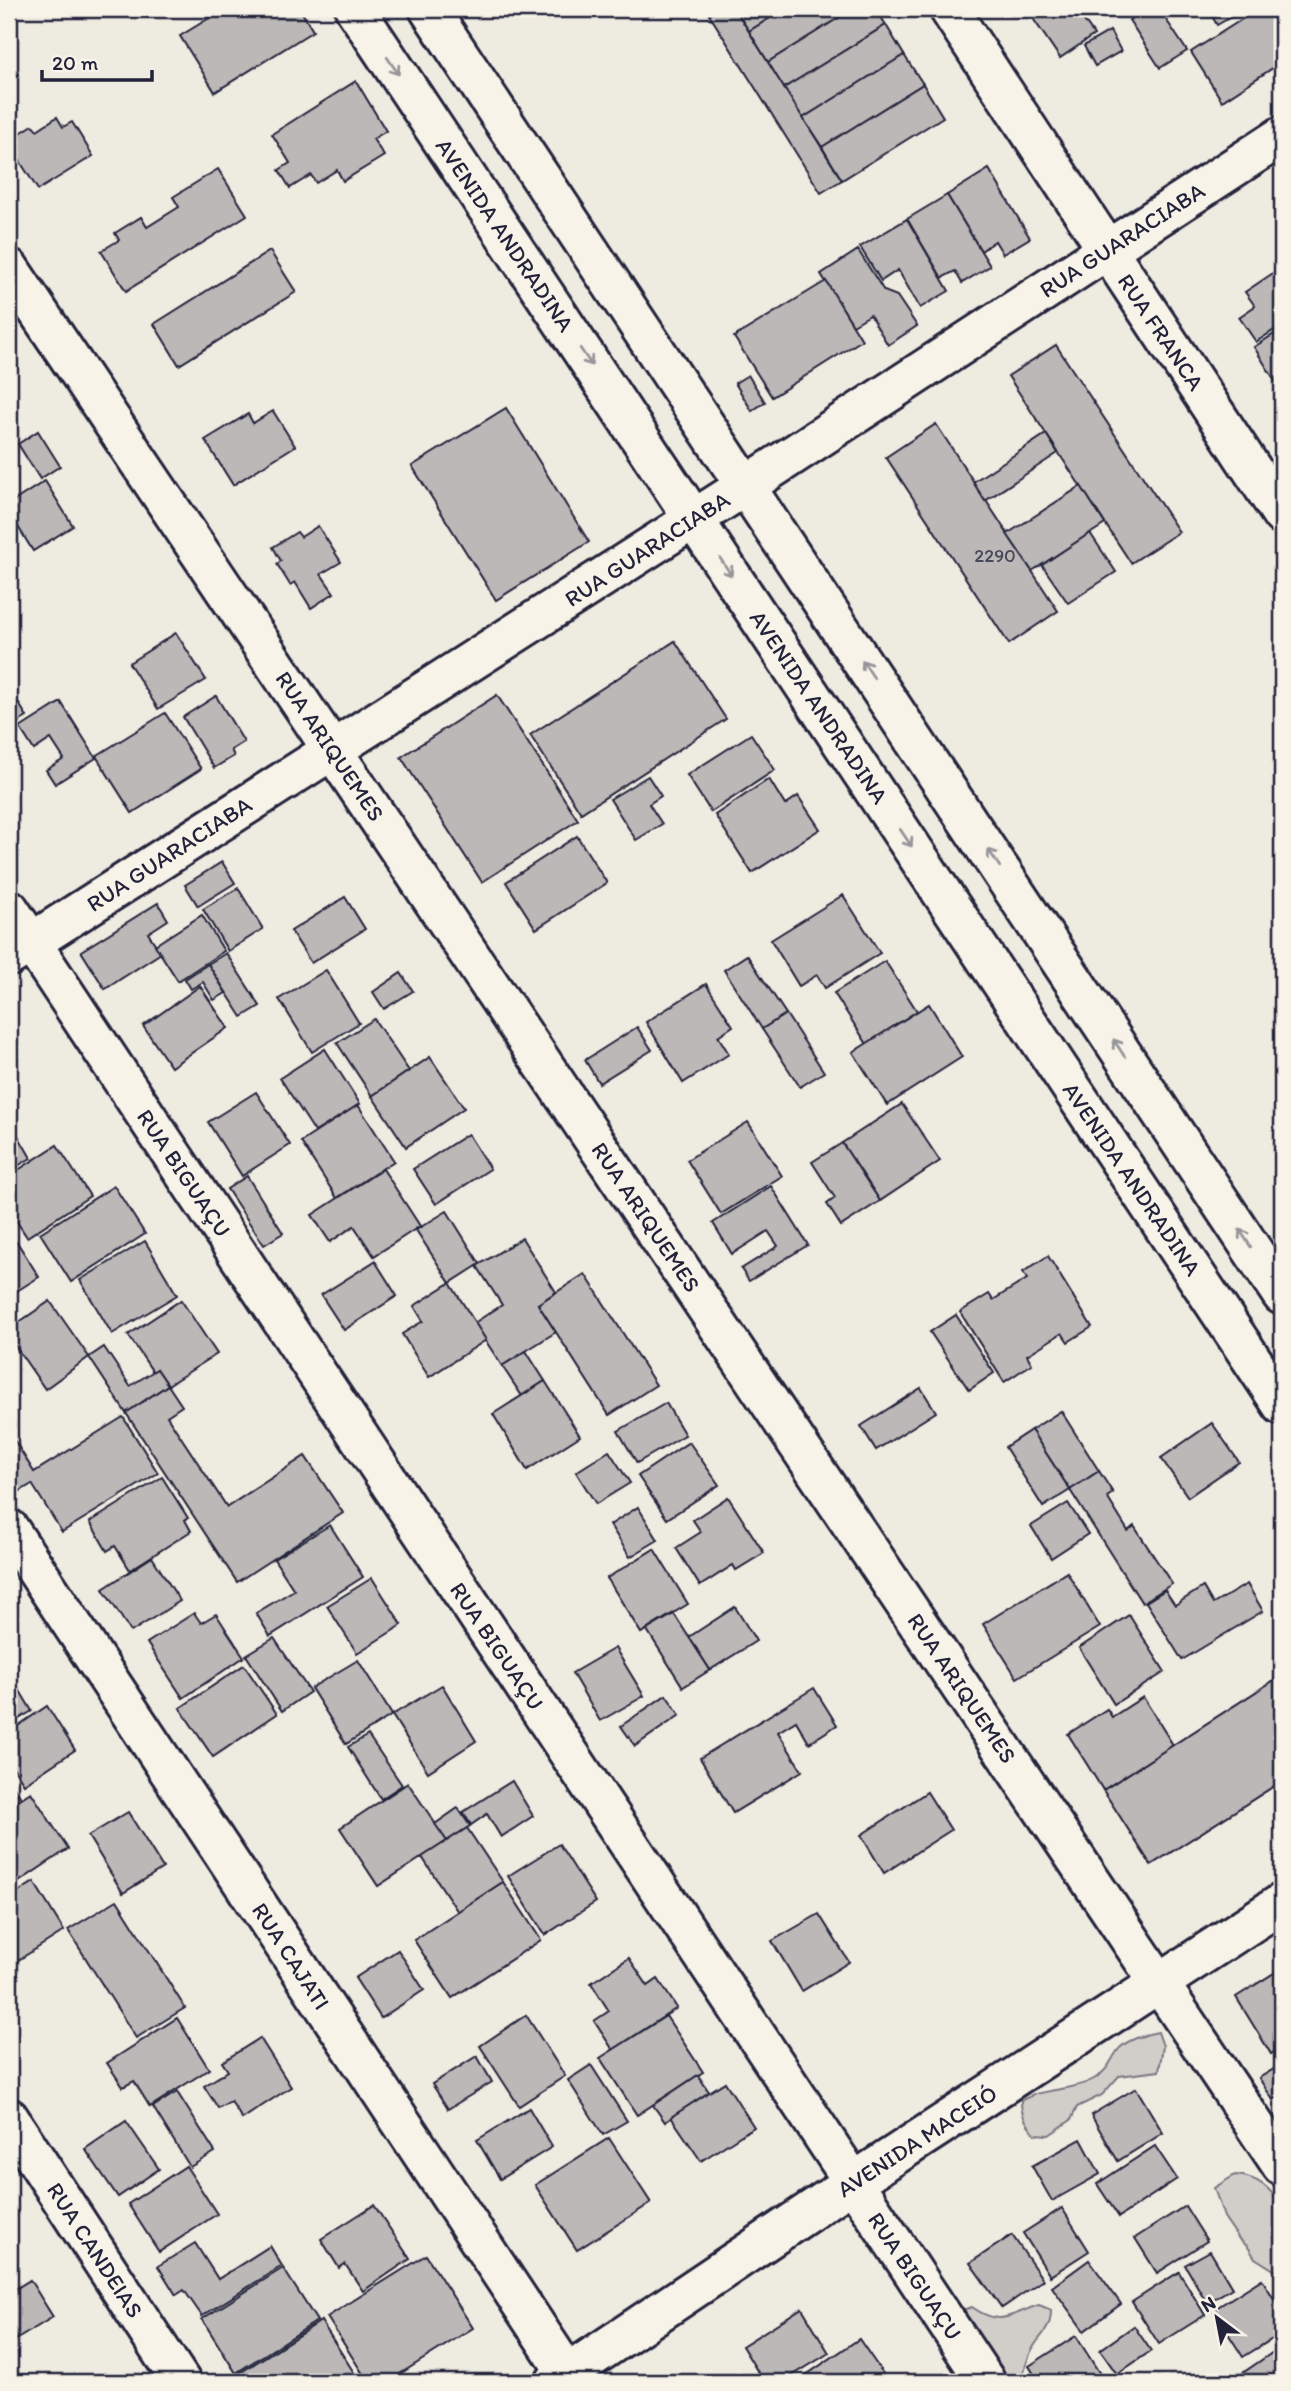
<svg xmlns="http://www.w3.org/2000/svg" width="1291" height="2391" font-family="Itim,sans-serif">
  <rect width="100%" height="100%" fill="#eeebe1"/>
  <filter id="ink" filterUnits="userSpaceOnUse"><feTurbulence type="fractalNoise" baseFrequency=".0143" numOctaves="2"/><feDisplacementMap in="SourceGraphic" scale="14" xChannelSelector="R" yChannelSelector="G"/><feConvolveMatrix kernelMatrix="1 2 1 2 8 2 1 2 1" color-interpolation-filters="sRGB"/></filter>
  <g filter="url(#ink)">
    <!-- green -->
    <g fill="#d1cdc9" stroke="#7a7882" stroke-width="2">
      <path d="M1158,2032L1163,2046L1159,2071L1119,2076L1102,2095L1077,2107L1071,2120L1049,2135L1035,2134C1026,2123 1021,2115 1021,2101C1043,2087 1071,2092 1094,2079C1107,2072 1110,2061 1118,2050C1126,2040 1146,2034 1158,2032Z"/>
      <path d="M1235,2175C1256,2176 1274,2189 1281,2209C1286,2221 1282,2261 1282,2275L1255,2258L1248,2247L1239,2239L1224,2217L1214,2188Z"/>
      <path d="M1039,2305L1051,2310C1051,2334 1038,2334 1030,2354C1026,2363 1025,2371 1019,2380L1005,2382L995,2378L961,2312L972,2307C1002,2328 1010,2314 1039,2305Z"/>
    </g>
    <!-- building -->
    <g fill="#bbb8b7" stroke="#22223b" stroke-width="2">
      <path d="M224,9H300L313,31L215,92L180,36Z"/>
      <path d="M717,9H735L842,180L821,193L709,14Z"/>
      <path d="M735,9H785L749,31Z"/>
      <path d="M785,9H853L768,62L749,31Z"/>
      <path d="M853,9H876L886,25L784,88L768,62Z"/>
      <path d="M1038,9H1076L1094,35L1060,58L1030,14Z"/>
      <path d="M1146,9H1159L1187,51L1160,68L1129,20Z"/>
      <path d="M1208,9H1245L1217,25Z"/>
      <path d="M1258,9H1282V62L1222,101L1191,52Z"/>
      <path d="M886,25L904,55L803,118L784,88Z"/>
      <path d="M1110,31L1121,51L1095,66L1084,46Z"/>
      <path d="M904,55L923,84L822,147L803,118Z"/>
      <path d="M356,81L386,131L373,139L384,156L343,181L337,170L316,183L311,175L290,188L279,170L290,163L272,134Z"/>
      <path d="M923,84L943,117L842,180L822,147Z"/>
      <path d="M57,117L63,127L72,122L93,156L38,190L9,144V140L33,125L37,130Z"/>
      <path d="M218,169L247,215L126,291L101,251L119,240L115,233L141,217L147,227L179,207L173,197Z"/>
      <path d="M989,169L1030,238L1003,254L995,241L981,251L947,195Z"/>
      <path d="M947,195L990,266L962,283L955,271L942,278L907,219Z"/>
      <path d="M907,219L949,291L920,308L898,270L881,281L860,247Z"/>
      <path d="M858,250L884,291L897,296L917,326L888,345L870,315L853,325L821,274Z"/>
      <path d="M270,251L296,292L179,365L154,324Z"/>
      <path d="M1282,267V325L1256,342L1239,317L1255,306L1245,292Z"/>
      <path d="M826,281L862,340L772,397L734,337Z"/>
      <path d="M1282,329V381L1277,384L1254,347Z"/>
      <path d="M1056,345L1179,532L1131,563L1008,376Z"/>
      <path d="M748,375L765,402L752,411L735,383Z"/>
      <path d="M506,408L589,542L496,600L412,466Z"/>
      <path d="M273,411L295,446L233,485L205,440L248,414L253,423Z"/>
      <path d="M936,424L1058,611L1009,644L886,457Z"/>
      <path d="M38,431L60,466L40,479L18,444Z"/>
      <path d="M1046,434L1058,453L985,501L973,482Z"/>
      <path d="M45,481L73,526L33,551L9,512V504Z"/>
      <path d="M1081,486L1105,524L1032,571L1007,534Z"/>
      <path d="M318,526L341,562L321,574L334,593L311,608L295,582L290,585L277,564L281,561L273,547L297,532L301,537Z"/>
      <path d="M1090,533L1116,572L1068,603L1042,565Z"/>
      <path d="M176,633L206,680L158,709L129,663Z"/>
      <path d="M675,641L726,719L581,813L530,735Z"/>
      <path d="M9,687L27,717L9,728Z"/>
      <path d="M497,695L578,820L482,882L401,757Z"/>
      <path d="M216,696L244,742L231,750L234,756L214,768L183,717Z"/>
      <path d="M61,702L96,758L55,784L46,770L64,759L51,739L34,750L20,728Z"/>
      <path d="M165,713L201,769L132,813L96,756Z"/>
      <path d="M751,734L775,770L711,812L687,775Z"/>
      <path d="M648,776L661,796L649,804L662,824L636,840L610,799Z"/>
      <path d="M769,779L785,805L798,796L820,829L752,873L715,815Z"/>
      <path d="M577,836L607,883L536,929L506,882Z"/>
      <path d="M222,862L235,883L198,906L185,885Z"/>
      <path d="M238,888L263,929L228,951L203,909Z"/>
      <path d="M843,895L880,953L825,988L817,975L799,986L771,940Z"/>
      <path d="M345,897L365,929L311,963L291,931Z"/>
      <path d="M158,903L168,920L148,933L161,953L105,989L81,951Z"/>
      <path d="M202,915L224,951L178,981L155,945Z"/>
      <path d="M226,953L260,1006L242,1017L208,964Z"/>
      <path d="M747,955L786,1014L762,1029L724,970Z"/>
      <path d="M885,961L917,1011L867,1044L834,993Z"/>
      <path d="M208,964L226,993L214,1000L203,982L191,989L185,979Z"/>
      <path d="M326,970L359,1023L312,1052L279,999Z"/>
      <path d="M401,973L413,991L384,1009L373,992Z"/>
      <path d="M706,984L733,1026L718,1036L729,1054L683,1083L646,1022Z"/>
      <path d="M200,986L228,1028L171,1067L143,1026Z"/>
      <path d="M929,1004L962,1057L887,1105L853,1052Z"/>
      <path d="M786,1014L824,1072L800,1087L762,1029Z"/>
      <path d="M374,1019L409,1071L372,1096L337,1043Z"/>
      <path d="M637,1027L652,1050L599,1083L585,1060Z"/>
      <path d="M325,1049L360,1104L315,1132L280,1078Z"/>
      <path d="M430,1057L464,1108L406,1147L372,1096Z"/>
      <path d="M256,1092L290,1145L242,1176L208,1122Z"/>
      <path d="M902,1104L940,1161L880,1201L842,1143Z"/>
      <path d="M358,1105L394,1161L337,1198L301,1142Z"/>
      <path d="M9,1120L31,1158L9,1171Z"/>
      <path d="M748,1122L782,1176L721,1214L687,1160Z"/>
      <path d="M468,1134L490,1169L436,1204L413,1169Z"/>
      <path d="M842,1143L880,1201L841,1226L827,1204L835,1198L812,1162Z"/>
      <path d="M57,1145L90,1196L27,1237L9,1210V1176Z"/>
      <path d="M383,1169L420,1226L374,1256L354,1226L330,1242L312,1215Z"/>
      <path d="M247,1176L283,1233L264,1245L227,1189Z"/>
      <path d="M114,1186L145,1234L71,1282L40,1233Z"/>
      <path d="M771,1186L808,1245L749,1281L741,1269L778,1246L768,1231L732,1254L713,1223Z"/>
      <path d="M447,1211L480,1264L450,1283L416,1230Z"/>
      <path d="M522,1238L556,1292L538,1304L556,1332L502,1366L474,1323L502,1305L477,1266Z"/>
      <path d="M145,1241L177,1295L112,1334L80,1280Z"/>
      <path d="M17,1242L39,1277L9,1296V1247Z"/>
      <path d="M1048,1256L1092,1327L1068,1342L1062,1333L1027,1355L1032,1364L1004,1382L960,1312L989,1294L993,1300L1027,1279L1023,1272Z"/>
      <path d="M375,1261L397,1296L344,1330L321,1295Z"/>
      <path d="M585,1274L656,1385L609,1415L538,1304Z"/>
      <path d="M450,1283L486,1340L429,1377L402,1334L423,1321L414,1306Z"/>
      <path d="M181,1300L217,1354L168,1385L157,1369L153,1372L128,1335Z"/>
      <path d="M50,1301L89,1357L45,1389L9,1337V1329Z"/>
      <path d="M956,1315L994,1373L969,1390L930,1332Z"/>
      <path d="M104,1347L130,1386L157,1369L168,1385L126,1413L89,1357Z"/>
      <path d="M526,1351L545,1381L522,1396L502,1366Z"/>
      <path d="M545,1381L580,1436L527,1470L493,1414Z"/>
      <path d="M168,1385L182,1406L167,1416L227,1507L305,1456L343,1513L237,1582L126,1413Z"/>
      <path d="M921,1388L936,1412L876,1450L861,1426Z"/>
      <path d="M666,1403L685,1435L637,1463L618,1431Z"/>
      <path d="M1061,1411L1099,1471L1070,1490L1031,1430Z"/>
      <path d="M123,1417L158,1473L62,1532L32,1484L15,1494L9,1483V1441L13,1438L34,1472Z"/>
      <path d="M1212,1423L1239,1462L1188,1497L1161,1458Z"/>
      <path d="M1031,1430L1070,1490L1043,1507L1005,1447Z"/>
      <path d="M689,1442L719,1485L667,1519L638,1476Z"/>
      <path d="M609,1451L630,1483L596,1504L576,1472Z"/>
      <path d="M1099,1471L1113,1493L1107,1497L1128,1531L1134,1526L1172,1584L1142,1603L1070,1490Z"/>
      <path d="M162,1477L188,1518L185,1520L191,1531L130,1570L115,1546L107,1551L90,1522Z"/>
      <path d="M728,1497L764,1553L736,1570L733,1565L700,1586L676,1548L701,1532L693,1520Z"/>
      <path d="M1068,1503L1088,1534L1051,1558L1031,1526Z"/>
      <path d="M638,1507L658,1540L630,1557L610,1525Z"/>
      <path d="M330,1525L363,1577L270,1636L256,1613L294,1590L274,1559Z"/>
      <path d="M654,1549L688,1604L641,1633L607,1578Z"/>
      <path d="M152,1557L180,1601L131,1632L103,1589Z"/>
      <path d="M1067,1572L1100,1627L1017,1678L983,1624Z"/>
      <path d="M372,1578L402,1625L357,1653L327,1606Z"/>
      <path d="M1247,1584L1263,1611L1182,1660L1146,1602L1165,1590L1175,1605L1203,1587L1213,1604Z"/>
      <path d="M735,1607L756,1641L710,1670L689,1637Z"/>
      <path d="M194,1613L201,1623L216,1614L244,1657L183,1698L147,1643Z"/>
      <path d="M674,1614L710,1670L683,1687L647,1630Z"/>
      <path d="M1129,1615L1165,1672L1114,1704L1079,1648Z"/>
      <path d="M274,1638L310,1692L282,1711L246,1655Z"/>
      <path d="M615,1648L644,1696L600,1721L572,1673Z"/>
      <path d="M358,1660L392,1715L346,1744L311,1688Z"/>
      <path d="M244,1665L277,1714L213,1757L180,1708Z"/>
      <path d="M1282,1675V1781L1151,1865L1103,1790Z"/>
      <path d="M442,1685L476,1741L428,1772L392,1715Z"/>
      <path d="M814,1688L837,1725L809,1743L796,1721L778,1732L802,1771L733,1813L700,1758Z"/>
      <path d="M20,1691L32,1711L9,1725V1699Z"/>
      <path d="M666,1695L680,1715L635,1746L621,1726Z"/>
      <path d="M1143,1697L1173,1745L1103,1790L1068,1734L1107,1709L1112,1717Z"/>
      <path d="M47,1706L75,1750L24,1784L9,1761V1732Z"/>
      <path d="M368,1735L402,1785L381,1799L348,1747Z"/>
      <path d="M9,1779L21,1798L9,1806Z"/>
      <path d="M512,1781L533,1816L501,1837L487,1814L471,1825L463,1812Z"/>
      <path d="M408,1783L447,1841L378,1886L340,1828Z"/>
      <path d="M31,1792L68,1849L14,1885L9,1877V1806Z"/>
      <path d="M927,1792L951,1830L884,1873L861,1835Z"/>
      <path d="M458,1808L470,1826L447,1841L435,1824Z"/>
      <path d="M128,1812L163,1868L123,1893L88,1836Z"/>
      <path d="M467,1828L503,1882L458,1912L422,1857Z"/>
      <path d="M559,1844L596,1902L545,1935L508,1876Z"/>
      <path d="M34,1882L64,1931L9,1966V1925L16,1921L9,1910V1898Z"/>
      <path d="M503,1882L541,1940L452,1998L414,1940Z"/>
      <path d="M117,1900L185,2008L136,2038L68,1930Z"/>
      <path d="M819,1914L849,1962L802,1991L772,1941Z"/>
      <path d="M398,1950L424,1990L381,2018L355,1978Z"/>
      <path d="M629,1958L648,1986L658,1979L677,2008L613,2050L594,2021L609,2011L591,1983Z"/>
      <path d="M1282,1968V2047L1271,2054L1236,1997Z"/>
      <path d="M526,2015L565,2076L519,2106L480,2046Z"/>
      <path d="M666,2016L703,2072L637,2115L600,2058Z"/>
      <path d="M177,2018L209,2069L150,2107L134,2081L123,2087L107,2063Z"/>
      <path d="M260,2038L291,2087L242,2119L231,2101L218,2108L204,2086L228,2071L222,2062Z"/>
      <path d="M477,2056L492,2082L448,2109L432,2084Z"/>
      <path d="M1282,2064V2095L1273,2100L1259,2078Z"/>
      <path d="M591,2065L627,2121L603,2135L568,2080Z"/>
      <path d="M698,2075L709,2092L665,2122L653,2105Z"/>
      <path d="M725,2082L754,2127L701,2161L671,2117Z"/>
      <path d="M1136,2088L1163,2133L1118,2161L1091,2115Z"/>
      <path d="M177,2092L215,2152L190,2167L153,2107Z"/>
      <path d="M529,2108L552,2147L500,2179L477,2140Z"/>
      <path d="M126,2121L159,2169L118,2197L85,2149Z"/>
      <path d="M609,2138L651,2203L577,2250L535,2185Z"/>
      <path d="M1081,2139L1100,2174L1052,2201L1032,2166Z"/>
      <path d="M1155,2146L1177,2179L1119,2217L1097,2184Z"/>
      <path d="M186,2166L217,2214L159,2252L128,2204Z"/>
      <path d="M374,2205L410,2259L363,2291L345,2264L339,2268L321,2239Z"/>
      <path d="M1185,2206L1207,2241L1157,2273L1135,2238Z"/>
      <path d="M1062,2208L1089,2251L1050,2276L1023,2233Z"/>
      <path d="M1012,2235L1043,2280L1002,2308L970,2263Z"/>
      <path d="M195,2243L218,2279L270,2246L282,2266L202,2316L184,2290L176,2295L158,2266Z"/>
      <path d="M1210,2251L1232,2288L1207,2303L1185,2265Z"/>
      <path d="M426,2255L473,2328L387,2382H368L327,2317Z"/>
      <path d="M1089,2260L1121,2304L1084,2331L1052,2287Z"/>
      <path d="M283,2268L317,2321L236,2373L202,2319Z"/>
      <path d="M1179,2272L1205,2315L1159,2344L1132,2302Z"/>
      <path d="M1262,2279L1282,2312V2333L1243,2357L1213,2310Z"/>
      <path d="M30,2280L53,2317L9,2344V2293Z"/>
      <path d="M802,2308L829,2353L782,2382H764L742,2346Z"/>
      <path d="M321,2321L360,2382H235L232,2378Z"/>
      <path d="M1134,2326L1151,2351L1117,2374L1100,2350Z"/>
      <path d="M1076,2336L1105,2382H1039L1029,2366Z"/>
      <path d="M859,2339L888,2381L796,2382Z"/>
      <path d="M1282,2346V2382H1232L1231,2381Z"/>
    </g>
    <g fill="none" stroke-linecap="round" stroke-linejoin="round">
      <defs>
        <g id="minor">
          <path d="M949,9L1282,515"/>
          <path d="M9,268L1282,2166"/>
          <path d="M9,909L986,2382"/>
          <path d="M10,956L747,485L1282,136"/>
          <path d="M9,1529L573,2382"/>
          <path d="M9,2118L181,2382"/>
          <path d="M555,2382L852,2183L1282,1903"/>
        </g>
        <g id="major">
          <path d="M355,9L1282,1405"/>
          <path d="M429,9L1282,1295"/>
        </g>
      </defs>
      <!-- minor casing -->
      <use href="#minor" stroke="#22223b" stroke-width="44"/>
      <!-- major casing -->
      <use href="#major" stroke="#22223b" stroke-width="44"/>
      <!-- minor -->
      <use href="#minor" stroke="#f7f3e8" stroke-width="38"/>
      <!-- major -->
      <use href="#major" stroke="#f7f3e8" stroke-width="38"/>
    </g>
    <!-- one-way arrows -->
    <defs><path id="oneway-shaft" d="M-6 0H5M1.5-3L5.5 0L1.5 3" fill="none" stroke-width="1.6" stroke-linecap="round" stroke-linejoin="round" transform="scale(1.75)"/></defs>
    <g stroke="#97959a">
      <use href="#oneway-shaft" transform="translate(393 66) rotate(56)"/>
      <use href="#oneway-shaft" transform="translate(586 357) rotate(56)"/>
      <use href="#oneway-shaft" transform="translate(726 567) rotate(56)"/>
      <use href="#oneway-shaft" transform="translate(868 669) rotate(-123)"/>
      <use href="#oneway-shaft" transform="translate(906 838) rotate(56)"/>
      <use href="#oneway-shaft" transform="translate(994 858) rotate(-123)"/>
      <use href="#oneway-shaft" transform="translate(1119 1048) rotate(-123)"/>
      <use href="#oneway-shaft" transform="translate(1245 1238) rotate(-123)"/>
    </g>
  </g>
  <g text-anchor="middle" stroke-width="5" stroke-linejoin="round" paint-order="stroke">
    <!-- number labels -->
    <g font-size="19" fill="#48485a">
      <text x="995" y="562">2290</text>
    </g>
    <!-- street labels -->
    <g font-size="23" fill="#22223b" stroke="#f7f3e8">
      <text transform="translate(505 235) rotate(56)" y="8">AVENIDA ANDRADINA</text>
      <text transform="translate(1122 240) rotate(-33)" y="8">RUA GUARACIABA</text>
      <text transform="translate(1161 332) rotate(56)" y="8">RUA FRANCA</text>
      <text transform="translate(647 549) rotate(-33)" y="8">RUA GUARACIABA</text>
      <text transform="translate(819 707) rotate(56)" y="8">AVENIDA ANDRADINA</text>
      <text transform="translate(330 746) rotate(56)" y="8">RUA ARIQUEMES</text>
      <text transform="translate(169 854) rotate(-33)" y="8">RUA GUARACIABA</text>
      <text transform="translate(184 1173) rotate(56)" y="8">RUA BIGUAÇU</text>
      <text transform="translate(1132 1179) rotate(56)" y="8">AVENIDA ANDRADINA</text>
      <text transform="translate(646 1217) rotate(56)" y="8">RUA ARIQUEMES</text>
      <text transform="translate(497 1646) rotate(56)" y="8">RUA BIGUAÇU</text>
      <text transform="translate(962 1688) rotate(56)" y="8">RUA ARIQUEMES</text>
      <text transform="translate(291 1956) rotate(57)" y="8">RUA CAJATI</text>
      <text transform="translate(917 2141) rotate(-33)" y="8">AVENIDA MACEIÓ</text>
      <text transform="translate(95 2250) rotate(57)" y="8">RUA CANDEIAS</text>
      <text transform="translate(915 2276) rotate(56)" y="8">RUA BIGUAÇU</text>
    </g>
  </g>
  <!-- margin -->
  <rect width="1291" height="2391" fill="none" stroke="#f7f3e8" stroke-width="35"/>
  <rect x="18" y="18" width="1256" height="2356" fill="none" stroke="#22223b" stroke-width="2.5" filter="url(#ink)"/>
  <!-- north arrow -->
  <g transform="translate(1217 2318) rotate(328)" stroke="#f7f3e8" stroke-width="5" paint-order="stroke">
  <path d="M0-5L12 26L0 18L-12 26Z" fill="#22223b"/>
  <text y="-10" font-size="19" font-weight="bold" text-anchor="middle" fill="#22223b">N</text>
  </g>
  <!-- scale -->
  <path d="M42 70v10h110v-10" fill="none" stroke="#22223b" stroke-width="3.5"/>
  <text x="52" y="70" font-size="21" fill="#22223b" stroke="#f7f3e8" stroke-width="5" paint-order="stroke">20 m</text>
</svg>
